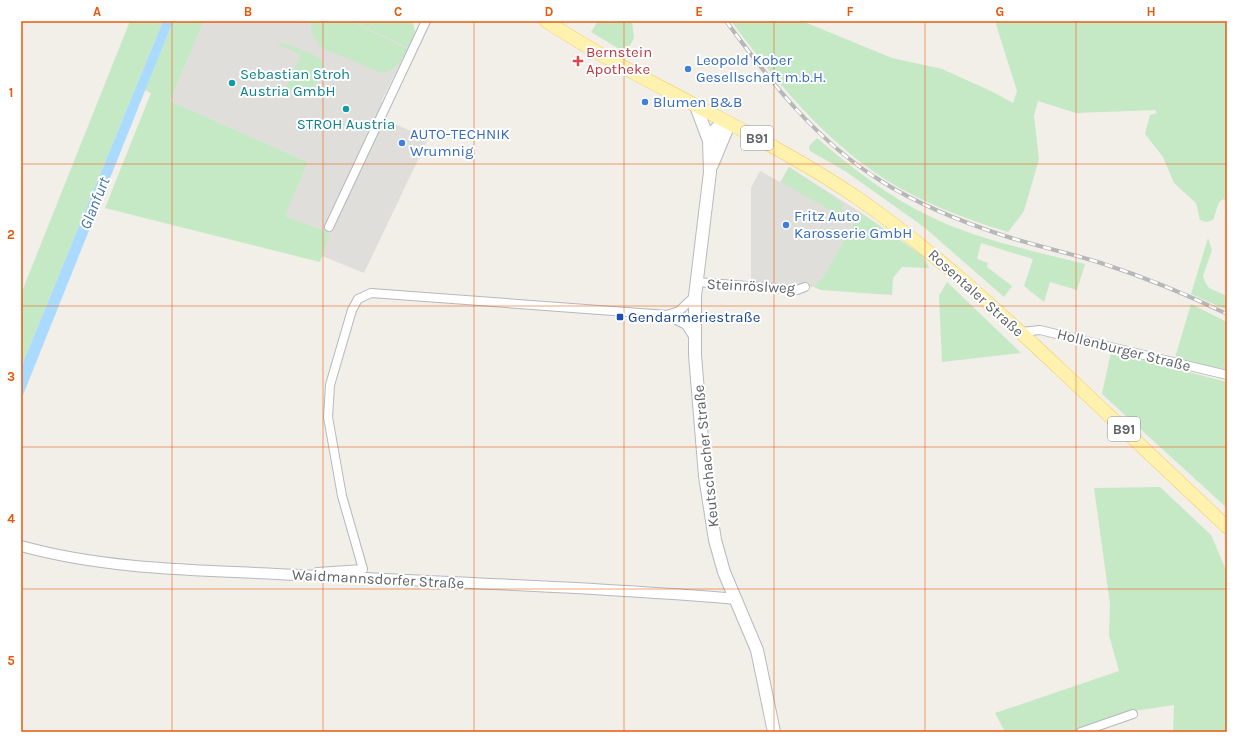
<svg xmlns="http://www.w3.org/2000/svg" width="1248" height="753" font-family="Karla,sans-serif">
  <rect width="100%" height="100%" fill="#f1efe8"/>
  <!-- industrial -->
  <g fill="#e0deda">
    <path d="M204,21H306L311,23L351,21L408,48L381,102L384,104L378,116L428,139L364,273L322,256L329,233L285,216L308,162L170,101Z"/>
    <path d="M789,167L860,212L823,277L814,287L751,284V188L760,171L780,182Z"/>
  </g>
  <!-- green -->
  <g fill="#c5e8c5">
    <path d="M130,21H163L21,368V294Z"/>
    <path d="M173,21H204L170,101L308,162L285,216L330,233L320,262L105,208L151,93L145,90Z"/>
    <path d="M306,21H332L316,23L350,21L407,49C401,61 396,71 382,73L324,49C316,42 311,34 311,23Z"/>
    <path d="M351,21H409L413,23L415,32L408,48Z"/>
    <path d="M598,21L632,22L634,38L626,53L591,32Z"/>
    <path d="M731,21H802L892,58L942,69L993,92L1013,103L1017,91L995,21H1227V202L1224,199L1219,202L1213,220L1206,222L1200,220L1196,203L1174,183L1163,157L1145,134L1150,115L1157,113L1155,110L1076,113L1038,101L1034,116L1039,159L1024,211L1008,232C965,219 921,202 883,178C821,137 775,80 731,21Z"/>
    <path d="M280,42L312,54L322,61L323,69L310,96L297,89L295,92L286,88L301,55L278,44Z"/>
    <path d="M817,138C852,168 889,197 931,217C979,240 1033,251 1085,264L1077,290L1050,282L1044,302L1024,286L1033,259L981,243L977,259L988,263L987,267L1012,286L1004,297L924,227L845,171L810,151L809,146Z"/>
    <path d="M789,167L837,199L843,205L842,213L832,211L781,182Z"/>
    <path d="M860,212L923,256L929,268L902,267L893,278L892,295L821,290L814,287L823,277Z"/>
    <path d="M1208,238L1212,250L1203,276L1205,282L1209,288L1227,296V310L1191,294Z"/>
    <path d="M947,282L1021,353L942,362L939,296Z"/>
    <path d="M1191,304L1227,322V371L1175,358Z"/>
    <path d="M1111,352L1227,382V508L1102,394Z"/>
    <path d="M1160,487L1211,535L1227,572V732H1173L1174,705L1134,711L1071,732H1005L995,713L1119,671L1109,635L1110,604L1094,488Z"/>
  </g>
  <!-- water -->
  <path fill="#aadaff" d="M163,21H173L21,400V368Z"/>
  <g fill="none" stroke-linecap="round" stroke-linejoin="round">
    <defs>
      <g id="minor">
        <path d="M329,227L426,21"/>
        <path d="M696,282L797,290L805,287"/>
        <path d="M667,315L686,325L694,338"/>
        <path d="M1021,332L1040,330L1227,375"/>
        <path d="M317,572L363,569L342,496L328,417L330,385L352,310L358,299L371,293L667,315L679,311L695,296"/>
        <path d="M1081,732L1133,714"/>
      </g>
      <path id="tertiary" d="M21,546C111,571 207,570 300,575C446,582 591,587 736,599"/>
      <g id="secondary">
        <path d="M696,106L709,141"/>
        <path d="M729,124L720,125L715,130L709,141L710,172L695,296V355L705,476L715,540L724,572L757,650L774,732"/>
        <path d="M712,165L729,124"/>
      </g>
      <path id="primary" d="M546,21C647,87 759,131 859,199C932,250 997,310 1062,371C1117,423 1172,475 1227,527"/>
    </defs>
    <!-- minor casing -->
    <use href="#minor" stroke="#b5b8bc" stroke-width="10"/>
    <!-- tertiary casing -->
    <use href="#tertiary" stroke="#b5b8bc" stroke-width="12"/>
    <!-- secondary casing -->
    <use href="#secondary" stroke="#b6babf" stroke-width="14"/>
    <!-- primary casing -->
    <use href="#primary" stroke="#f2c960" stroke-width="14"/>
    <!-- minor -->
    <use href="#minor" stroke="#fff" stroke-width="8"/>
    <!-- tertiary -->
    <use href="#tertiary" stroke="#fff" stroke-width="10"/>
    <!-- secondary -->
    <use href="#secondary" stroke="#fff" stroke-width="12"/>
    <!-- primary -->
    <use href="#primary" stroke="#fff2af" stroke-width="13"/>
    <defs>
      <path id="rail" d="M726,21C770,81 816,141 881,181C919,205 962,222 1005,236C1036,246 1069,253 1101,263C1144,277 1186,294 1227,314"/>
    </defs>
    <!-- rail casing -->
    <use href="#rail" stroke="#b6b7b8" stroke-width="4"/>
    <!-- rail -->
    <use href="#rail" stroke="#fff" stroke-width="2.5" stroke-dasharray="8" stroke-linecap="butt"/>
  </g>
  <!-- grid -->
  <path fill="none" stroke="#e8590c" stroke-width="1" stroke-opacity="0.55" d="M172,21V732M323,21V732M474,21V732M624,21V732M774,21V732M925,21V732M1076,21V732M21,164H1227M21,306H1227M21,447H1227M21,589H1227"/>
  <!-- markers -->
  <path fill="#e0444e" stroke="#fff" stroke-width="1.5" d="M576 55h4v4h4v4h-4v4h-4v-4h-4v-4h4z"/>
  <g fill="#3f7fe0" stroke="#fff" stroke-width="1.5">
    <circle cx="688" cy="69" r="4"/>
    <circle cx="645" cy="102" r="4"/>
    <circle cx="402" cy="143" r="4"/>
    <circle cx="786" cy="225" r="4"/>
  </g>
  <g fill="#0f9aa8" stroke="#fff" stroke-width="1.5">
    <circle cx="232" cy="83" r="4"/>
    <circle cx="346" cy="109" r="4"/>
  </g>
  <rect fill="#1a4fb4" stroke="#fff" stroke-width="1.5" x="616" y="313" width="8" height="8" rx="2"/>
  <g text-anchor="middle" stroke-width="4" stroke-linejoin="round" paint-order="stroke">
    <!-- shield labels -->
    <g fill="#fff" stroke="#8f9295" stroke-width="1">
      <rect x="741" y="126" width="32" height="24" rx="3"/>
      <rect x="1108" y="417" width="32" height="24" rx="3"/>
    </g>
    <g font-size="14" font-weight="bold" fill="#5f6368">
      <text x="757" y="143">B91</text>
      <text x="1124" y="434">B91</text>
    </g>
    <!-- health labels -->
    <g font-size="15" fill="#be3a42" stroke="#fff" text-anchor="start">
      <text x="586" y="57">Bernstein<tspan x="586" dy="17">Apotheke</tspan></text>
    </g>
    <!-- shop labels -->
    <g font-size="15" fill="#366cbe" stroke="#fff" text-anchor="start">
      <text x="696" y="65">Leopold Kober<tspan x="696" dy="17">Gesellschaft m.b.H.</tspan></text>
      <text x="653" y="107">Blumen B&amp;B</text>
      <text x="410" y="139">AUTO-TECHNIK<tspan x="410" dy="17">Wrumnig</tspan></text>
      <text x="794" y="221">Fritz Auto<tspan x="794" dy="17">Karosserie GmbH</tspan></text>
    </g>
    <!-- culture labels -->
    <g font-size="15" fill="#0d838f" stroke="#fff" text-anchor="start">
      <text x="240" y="79">Sebastian Stroh<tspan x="240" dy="17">Austria GmbH</tspan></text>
      <text x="346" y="129" text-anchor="middle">STROH Austria</text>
    </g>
    <!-- street labels -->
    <g font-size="15" fill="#5f6368" stroke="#fff">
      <text transform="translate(751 286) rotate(3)" y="5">Steinröslweg</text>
      <text transform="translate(976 293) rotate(42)" y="5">Rosentaler Straße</text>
      <text transform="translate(1124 350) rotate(14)" y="5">Hollenburger Straße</text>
      <text transform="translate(706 456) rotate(-96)" y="5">Keutschacher Straße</text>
      <text transform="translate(378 579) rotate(3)" y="5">Waidmannsdorfer Straße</text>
    </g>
    <!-- transit labels -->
    <g font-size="15" fill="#164399" stroke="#fff" text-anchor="start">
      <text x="628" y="322">Gendarmeriestraße</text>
    </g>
    <!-- water labels -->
    <g font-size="16" font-style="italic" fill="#4174aa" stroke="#fff">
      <text transform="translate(94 203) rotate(-68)" y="6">Glanfurt</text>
    </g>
  </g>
  <!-- border -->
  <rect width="1248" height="753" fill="none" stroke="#ffffff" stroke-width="44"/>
  <rect x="22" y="22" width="1204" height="709" fill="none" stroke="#e8590c" stroke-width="1.5"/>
  <g font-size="13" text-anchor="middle" font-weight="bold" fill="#e8590c">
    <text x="97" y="16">A</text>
    <text x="248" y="16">B</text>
    <text x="398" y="16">C</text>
    <text x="549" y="16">D</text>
    <text x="699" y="16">E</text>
    <text x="850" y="16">F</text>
    <text x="1000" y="16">G</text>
    <text x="1151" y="16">H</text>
    <text x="11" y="97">1</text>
    <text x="11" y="239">2</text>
    <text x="11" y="381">3</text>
    <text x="11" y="523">4</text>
    <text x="11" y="665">5</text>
  </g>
</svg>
